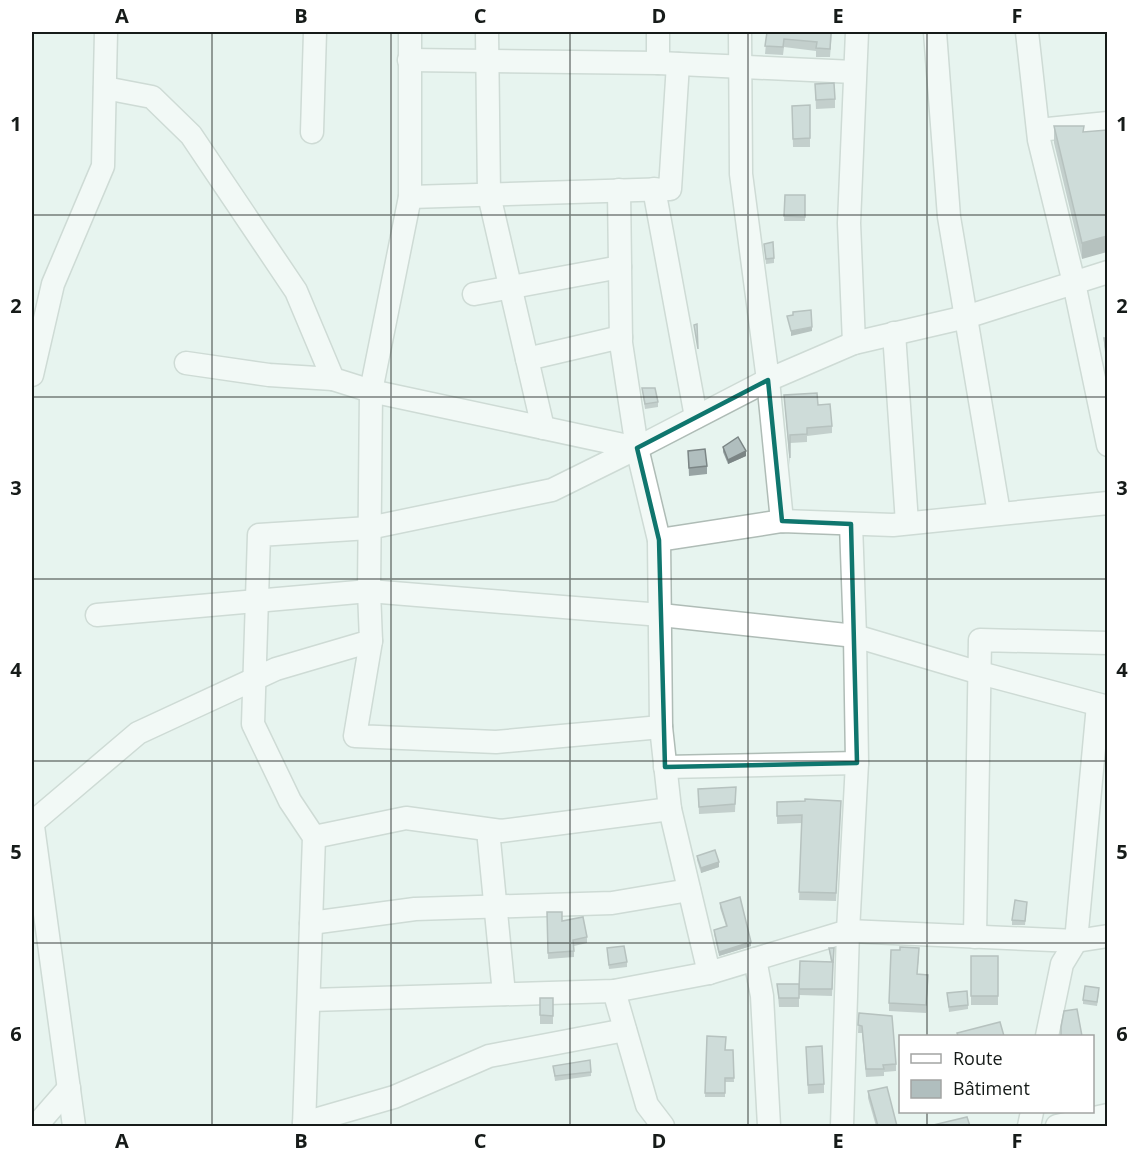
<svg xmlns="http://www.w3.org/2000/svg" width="1139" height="1158" font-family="'Open Sans',sans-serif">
  <rect width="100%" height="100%" fill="#e7f4ef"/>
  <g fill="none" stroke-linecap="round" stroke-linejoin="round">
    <defs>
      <g id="minor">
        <path d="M487,32L489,195L543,428"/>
        <path d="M740,32L741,174L768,380L782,521"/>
        <path d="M935,32L949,217L999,513"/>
        <path d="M1027,32L1039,140L1074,283L1108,445"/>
        <path d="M409,60L658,63L854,72"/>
        <path d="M658,63V32"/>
        <path d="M105,88L152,97L191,135L296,291L333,379L371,391L637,448L768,380L854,343L966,317L1108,272"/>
        <path d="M1048,129L1108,123"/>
        <path d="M312,132L315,32"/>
        <path d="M654,189L696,417"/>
        <path d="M619,190L621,343L637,448L659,540L661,727L670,809L709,973"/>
        <path d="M410,197L670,189L678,64"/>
        <path d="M474,294L620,267"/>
        <path d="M894,333L907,523"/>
        <path d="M854,343L849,223L857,32"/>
        <path d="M527,359L621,337"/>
        <path d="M186,363L269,375L333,379"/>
        <path d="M32,375L53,284L103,166L106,32"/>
        <path d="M659,540L782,521L893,525L1108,503"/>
        <path d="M97,615L369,591L661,615L855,636L980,673L1108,707"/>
        <path d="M371,641L355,736L496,742L661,727"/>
        <path d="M665,767L857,763"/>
        <path d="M32,819L74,1126"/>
        <path d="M32,823L138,733L276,669L371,641L369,591L371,391L410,197V32"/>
        <path d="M488,830L504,994"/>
        <path d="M314,837L406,818L501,831L670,809"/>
        <path d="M311,923L415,909L612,903L689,890"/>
        <path d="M975,937L980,640L1108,643"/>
        <path d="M755,959L762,996L769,1126"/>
        <path d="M614,991L647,1105L663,1126"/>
        <path d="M310,1000L614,991L709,973L848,931L1076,941L1108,936"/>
        <path d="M1047,1036L1062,964L1076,941L1098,705"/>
        <path d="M304,1123L394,1097L489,1056L625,1030"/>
        <path d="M36,1126L69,1088"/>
        <path d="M304,1126L314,837L290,801L253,724L259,535L369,528L552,490L637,448"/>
        <path d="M842,1126L848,931L857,763L855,636L851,524"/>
        <path d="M1029,1126L1032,1112"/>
        <path d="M1057,1126L1108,1115"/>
      </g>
    </defs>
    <!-- minor casing -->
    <use href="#minor" stroke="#afbcb6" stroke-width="25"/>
    <!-- minor -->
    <use href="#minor" stroke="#fff" stroke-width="22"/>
  </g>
  <!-- wall -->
  <g fill="#97a3a3">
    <path d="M767,32H832L830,57H816V51L784,47L783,55L765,54Z"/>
    <path d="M815,84L835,99V108L816,109Z"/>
    <path d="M810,105V147H793L792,106Z"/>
    <path d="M1054,126H1084L1082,259L1054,143Z"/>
    <path d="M785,195H805V221H784Z"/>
    <path d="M764,244L774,258V263L766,264Z"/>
    <path d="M1104,338H1107V364L1104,346Z"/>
    <path d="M642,388L658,402V407L645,409Z"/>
    <path d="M784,395L818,405L832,426V433L807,436V442L790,443V466Z"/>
    <path d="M723,447L746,456L728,464L723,452Z"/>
    <path d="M688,451L707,466V474L689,476Z"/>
    <path d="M736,787L735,812L699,814L698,789Z"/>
    <path d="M841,801L836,901L799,900L802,823L777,824V802Z"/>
    <path d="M697,856L719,867L701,873L697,860Z"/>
    <path d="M720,903L751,946L719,956L714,934V930L726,926L720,908Z"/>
    <path d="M1027,906L1025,925H1012V920Z"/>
    <path d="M547,912L587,937V943L574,946V957L548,959Z"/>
    <path d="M607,948L627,962V967L609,969Z"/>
    <path d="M829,948H834L832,996L799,995L800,961L831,962Z"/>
    <rect x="971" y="956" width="27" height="49"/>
    <path d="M919,957L917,974L928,983L926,1013L889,1011V1003Z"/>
    <path d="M777,984H799V1007H779Z"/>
    <path d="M1099,992L1097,1006L1083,1004V1000Z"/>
    <path d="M947,993L968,1005V1009L949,1012Z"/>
    <rect x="540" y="998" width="13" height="26"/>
    <path d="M859,1013L896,1064V1071L884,1072V1076L866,1077L862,1033H858Z"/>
    <path d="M707,1036L726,1050H733L734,1082H725V1097H705Z"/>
    <path d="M806,1047L824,1084V1093L808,1094Z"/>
    <path d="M553,1066L591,1072V1076L555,1081Z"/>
    <path d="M868,1091L897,1126H876L868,1098Z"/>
  </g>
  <!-- shaded-wall -->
  <g fill="#7b8585">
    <path d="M1107,236V252L1082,259V243Z"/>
    <path d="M812,327V331L791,336V331Z"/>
    <path d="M746,451V456L728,464V460Z"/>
    <path d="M719,862V867L701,873V868Z"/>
    <path d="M751,942V946L719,956V952Z"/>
  </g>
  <!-- building -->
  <g fill="#b0bebe" stroke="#7b8585" stroke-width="1.5">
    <path d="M767,32H831L830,49L816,48L817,42L784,39L783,47L765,46Z"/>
    <path d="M834,83L835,99L816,100L815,84Z"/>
    <path d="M810,105V138L793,139L792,106Z"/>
    <path d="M1054,126H1084L1083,132L1107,130V236L1082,243Z"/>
    <path d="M785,195H805V217L784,216Z"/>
    <path d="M773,242L774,258L766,259L764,244Z"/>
    <path d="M811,310L812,327L791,331L787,316L793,315V312Z"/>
    <path d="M697,324L698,349L694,325Z"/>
    <path d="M1104,338H1107V356Z"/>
    <path d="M642,388H655L658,402L645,404Z"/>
    <path d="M817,393L818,405L830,404L832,426L807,428V434L790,435V458L784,395Z"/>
    <path d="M738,437L746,451L728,460L723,447Z"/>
    <path d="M705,449L707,466L689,468L688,451Z"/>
    <path d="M736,787L735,804L699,807L698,789Z"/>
    <path d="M805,799L841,801L836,893L799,892L802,815L777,816V802L805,801Z"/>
    <path d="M715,850L719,862L701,868L697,856Z"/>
    <path d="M740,897L751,942L719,952L714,930L727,926L720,903Z"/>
    <path d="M1015,900L1027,902L1025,921L1012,920Z"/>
    <path d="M547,912H562V921L583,917L587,937L573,940L574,951L548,953Z"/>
    <path d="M624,946L627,962L609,965L607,948Z"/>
    <path d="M900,947L919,948L917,974L928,975L926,1005L889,1003L891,950H900Z"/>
    <path d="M829,948H834L833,963V962H832Z"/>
    <rect x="971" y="956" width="27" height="40"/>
    <path d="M800,961L833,962L832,989H799Z"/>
    <path d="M777,984H799V998H779Z"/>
    <path d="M1085,986L1099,988L1097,1002L1083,1000Z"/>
    <path d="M967,991L968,1005L949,1007L947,993Z"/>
    <path d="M540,998H553V1016L540,1015Z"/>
    <path d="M1077,1009L1082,1036H1061V1027L1064,1011Z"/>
    <path d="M859,1013L892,1016L896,1064L883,1065L884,1069H866L862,1026L858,1025Z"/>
    <path d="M1000,1022L1004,1036H958L957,1033Z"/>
    <path d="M707,1036L726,1037L725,1050H733L734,1078H725V1093H705Z"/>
    <path d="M822,1046L824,1084L808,1085L806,1047Z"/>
    <path d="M590,1060L591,1072L555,1076L553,1066Z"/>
    <path d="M887,1087L897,1126H878L868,1091Z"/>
    <path d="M967,1117L970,1126H933V1125Z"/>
  </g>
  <!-- marked area -->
  <path d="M0 0H1139V1158H0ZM768,380L782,521L851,524L857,763L665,767L659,540L637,448Z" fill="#e7f4ef" fill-opacity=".55" fill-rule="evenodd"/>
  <path fill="none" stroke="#0f766e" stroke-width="4.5" stroke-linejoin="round" d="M768,380L782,521L851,524L857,763L665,767L659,540L637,448Z"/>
  <!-- grid -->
  <path fill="none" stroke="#161b19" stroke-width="1.5" stroke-opacity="0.55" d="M212,32V1126M391,32V1126M570,32V1126M748,32V1126M927,32V1036M32,215H1108M32,397H1108M32,579H1108M32,761H1108M32,943H1108M927,1112V1126"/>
  <!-- border -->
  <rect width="1139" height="1158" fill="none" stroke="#ffffff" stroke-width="66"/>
  <!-- legend -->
  <rect x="899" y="1035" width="195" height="78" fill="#ffffff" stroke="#a2a4a3" stroke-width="1.5"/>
  <rect x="911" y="1054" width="30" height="9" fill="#ffffff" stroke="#a2a4a3" stroke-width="1.5"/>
  <text x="953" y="1065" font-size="18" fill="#161b19">Route</text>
  <rect x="911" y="1080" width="30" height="18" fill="#b0bebe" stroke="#a2a4a3" stroke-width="1.5"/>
  <text x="953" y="1095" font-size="18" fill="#161b19">Bâtiment</text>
  <rect x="33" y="33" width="1073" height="1092" fill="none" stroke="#161b19" stroke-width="2"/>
  <g font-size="20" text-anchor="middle" font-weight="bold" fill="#161b19">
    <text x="122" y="23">A</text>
    <text x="301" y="23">B</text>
    <text x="480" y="23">C</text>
    <text x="659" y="23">D</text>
    <text x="838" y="23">E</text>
    <text x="1017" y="23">F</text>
    <text x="16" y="131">1</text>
    <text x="1122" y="131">1</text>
    <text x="16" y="313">2</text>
    <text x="1122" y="313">2</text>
    <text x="16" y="495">3</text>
    <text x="1122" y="495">3</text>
    <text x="16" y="677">4</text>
    <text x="1122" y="677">4</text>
    <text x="16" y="859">5</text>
    <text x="1122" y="859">5</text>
    <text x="16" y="1041">6</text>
    <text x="1122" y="1041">6</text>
    <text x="122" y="1148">A</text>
    <text x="301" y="1148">B</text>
    <text x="480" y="1148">C</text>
    <text x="659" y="1148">D</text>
    <text x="838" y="1148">E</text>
    <text x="1017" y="1148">F</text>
  </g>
</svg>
